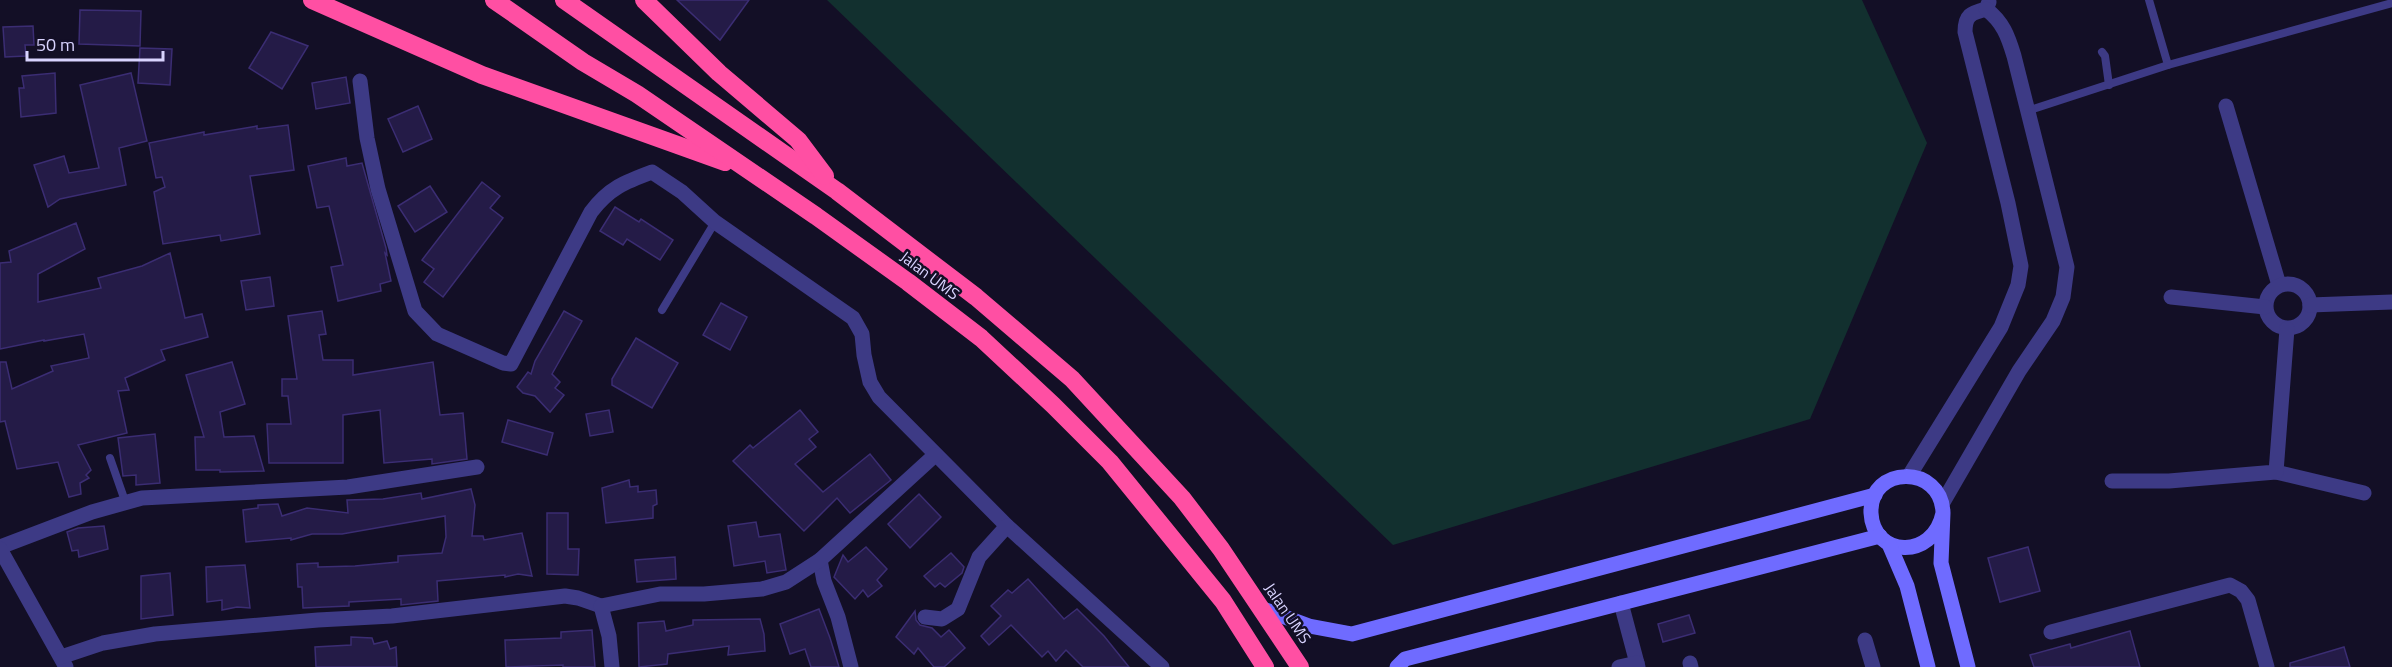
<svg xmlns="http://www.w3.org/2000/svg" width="2392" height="667" font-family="'Titillium Web',sans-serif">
  <rect width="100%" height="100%" fill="#130f26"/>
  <!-- green -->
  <path fill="#12302f" d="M827,0H1862L1927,143L1810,419L1393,545Z"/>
  <!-- building -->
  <g fill="#241b47" stroke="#3b2d73" stroke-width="1.5">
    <path d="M677,0H749L720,40Z"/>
    <path d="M80,10L141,11L140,46L79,44Z"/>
    <path d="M33,26L34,45H25L26,56L5,57L3,27Z"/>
    <path d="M271,32L308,46L282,89L249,68Z"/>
    <path d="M140,48L172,49L170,85L138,83Z"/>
    <path d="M55,73L56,113L21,117L19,88H24L22,76Z"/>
    <path d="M131,73L147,141L119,148L126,185L60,199L48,207L34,165L64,156L69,173L99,168L80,85Z"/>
    <path d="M346,77L350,103L316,109L312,83Z"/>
    <path d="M418,106L432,139L403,152L388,119Z"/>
    <path d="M288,125L294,170L250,176L260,234L221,241L220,235L163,244L154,192L165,187L162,177L156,178L149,143L204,132V135L257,126V129Z"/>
    <path d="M346,158L347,166L362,163L386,248L387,255L385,253L391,281L380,284L381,291L338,301L331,267L343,265L329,206L317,208L308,166Z"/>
    <path d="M482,182L500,196L490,208L503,218L443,297L424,282L434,269L422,260Z"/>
    <path d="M430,186L447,212L415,232L398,206Z"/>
    <path d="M615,207L639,222L641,219L673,240L660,260L627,239L623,245L600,231Z"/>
    <path d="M76,223L85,249L38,274V302L101,288L98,278L142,266L170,253L185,318L202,314L208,337L161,350L165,360L125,378L129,390L118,391L127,433L78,445L91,470L86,475L89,478L80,483L81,494L69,497L58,462L17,469L5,421L0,422V362H6L12,389L53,371L51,366L89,358L84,334L44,341V340L0,349V263L11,262L9,251Z"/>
    <path d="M270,277L274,306L246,310L241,281Z"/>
    <path d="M721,303L747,317L730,350L703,335Z"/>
    <path d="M322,311L326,334L319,335L323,360H353V375L433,362L440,415L463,413L467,459L432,464V459L384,463L380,410L343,415V463H269L267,424H291L288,396H282V379H297L288,316Z"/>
    <path d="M564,311L582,321L552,374L560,382L555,388L564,395L550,412L535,396L523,393L517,387L528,372L531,374L535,361Z"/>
    <path d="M636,338L678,363L652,408L612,385V379Z"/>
    <path d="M232,362L245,404L220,412L224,437L254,436L264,471L220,472V470H196L195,437H204L186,375Z"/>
    <path d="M609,410L613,432L590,436L586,414Z"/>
    <path d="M800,410L818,432L809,439L816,447L795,464L823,492L870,454L891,480L850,513L837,498L804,531L733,461L750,445L753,448Z"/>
    <path d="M508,420L553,433L547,455L502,442Z"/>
    <path d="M155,434L160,483L136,485V475L123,476L118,438Z"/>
    <path d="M629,480L630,487L638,486V492L656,490L657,504L653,506V518L606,523L602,488Z"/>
    <path d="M471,489L475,505L472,536H483L484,540L522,533L532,576L518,574L505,577V575L437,581L438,601L401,605V599L349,602V606L303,608L302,587H298L297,564L318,563V567L355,566L398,562V556L442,553L446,537L445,516L342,534H312L291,540V538L246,542L243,510L258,508V505L278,504L282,516L307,508L348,513L347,500L383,499L421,493L422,499Z"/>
    <path d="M919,494L941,517L910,548L888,524Z"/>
    <path d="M547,513H568V549H579L578,575L547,574Z"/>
    <path d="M756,522L759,537L780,534L786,570L767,573L765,561L734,566L728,526Z"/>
    <path d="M104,526L108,549L79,557L78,550L72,551L67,532L78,528Z"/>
    <path d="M866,547L887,569L877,580L882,586L868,597L863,590L855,599L834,577L843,555L848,562Z"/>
    <path d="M2028,547L2040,591L2000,602L1988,558Z"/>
    <path d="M951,553L964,567L962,573L945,587L940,583L935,587L924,576Z"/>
    <path d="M675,557L676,579L637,582L635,560Z"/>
    <path d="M245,565L250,608L237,607L222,610V600L207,602L206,567Z"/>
    <path d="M170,573L173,615L141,619V576Z"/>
    <path d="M1028,579L1064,619L1077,609L1104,636L1129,667H1083L1066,650L1056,661L1048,651L1042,657L1011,625L989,645L981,636L1001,616L991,606L1008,590L1012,593Z"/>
    <path d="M819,609L830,638L839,667H811L805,649L790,654L780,624Z"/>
    <path d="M915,611L916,620L920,625L932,628L941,637L949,630L965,648L944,667H934L918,648L914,654L896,637Z"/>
    <path d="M1689,615L1695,633L1663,642L1658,624Z"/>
    <path d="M760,619L764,634L765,651L728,655L729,646L668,654L667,664L639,667L638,623L664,621L666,631L693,625V620Z"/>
    <path d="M592,630L595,667H563V665L506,667L505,640L561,638V632Z"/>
    <path d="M2130,631L2140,667H2034L2030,655L2070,644L2071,648Z"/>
    <path d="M351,637L372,638L374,644L387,641L390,649L396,647L397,667H316L315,647L351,645Z"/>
    <path d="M2344,647L2350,667H2290V663Z"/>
  </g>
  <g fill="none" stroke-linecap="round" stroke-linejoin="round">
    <!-- lane -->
    <g stroke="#3d3a85" stroke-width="8">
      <path d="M2149,0L2168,65"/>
      <path d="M2102,52L2105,56L2109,85"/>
      <path d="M2027,111L2168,65L2392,3"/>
      <path d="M662,310L715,222"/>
      <path d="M110,458L125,501"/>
    </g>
    <!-- street -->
    <g stroke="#3d3a85" stroke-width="15">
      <path d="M360,81L367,138L378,189L415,311L437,334L503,363L511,364L591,212C609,188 625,182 652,172L682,192L715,222L853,318L862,334L864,355L870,382L879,397L1007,526L1162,667"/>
      <path d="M2226,106L2279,285"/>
      <circle cx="2288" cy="306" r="22"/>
      <path d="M2171,297L2265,307"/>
      <path d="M2310,305L2392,302"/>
      <path d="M2276,472L2364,493"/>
      <path d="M1909,476L2001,327L2018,285L2021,266L2008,203L1965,32C1965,15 1971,13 1986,9L1989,2"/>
      <path d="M2112,481H2169L2276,472L2287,329"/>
      <path d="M1942,504L2019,371L2053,321L2063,297L2067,267L2014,56C2008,36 2003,22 1986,9"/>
      <path d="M0,547L92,512L142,498L348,487L477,467"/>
      <path d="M0,549L66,667"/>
      <path d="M820,560L824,581L838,617L851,667"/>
      <path d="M1621,603L1638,667"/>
      <path d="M925,617L942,619L958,609L979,557L1007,526"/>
      <path d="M2051,632L2230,585L2241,591L2248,600L2267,667"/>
      <path d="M1865,640L1873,667"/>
      <path d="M61,657L103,643L155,634L318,620L392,616L565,596L578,598L601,606"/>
      <path d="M1690,663L1691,667"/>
      <path d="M612,667L609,636L601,606L660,594H704L762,589L786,582L820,560L935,455"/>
      <path d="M1619,667L1637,663"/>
    </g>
    <!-- secondary -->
    <g stroke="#6f6bff" stroke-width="15">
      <path d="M1943,513C1933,561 1873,557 1871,513C1869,465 1942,464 1943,513L1941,563L1968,667"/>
      <path d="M1889,544L1907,586L1928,667"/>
      <path d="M1263,609L1309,626L1352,634L1875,495"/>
      <path d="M1397,667L1405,659L1880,536"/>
    </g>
    <!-- highway -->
    <g stroke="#ff4fa3" stroke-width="18">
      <path d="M312,0L482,75L725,162"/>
      <path d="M494,0L583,62L637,94L816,216L908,282L981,338L1053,405L1110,462L1223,601L1265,667"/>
      <path d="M564,0L837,191L976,297L1072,379L1182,498L1221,549L1300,667"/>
      <path d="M644,0L719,73L798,140L825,176"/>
    </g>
  </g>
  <g text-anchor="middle" stroke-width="5" stroke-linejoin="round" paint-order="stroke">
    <!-- street labels -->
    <g font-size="16" fill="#d9d4ff" stroke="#130f26">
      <text transform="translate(930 275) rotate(37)" y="6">Jalan UMS</text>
      <text transform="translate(1288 613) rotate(56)" y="6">Jalan UMS</text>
    </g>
  </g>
  <!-- scale -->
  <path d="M27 51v9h136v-9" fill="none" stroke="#d9d4ff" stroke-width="3"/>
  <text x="36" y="51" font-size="18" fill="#d9d4ff" stroke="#130f26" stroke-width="4.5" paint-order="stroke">50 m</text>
</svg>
